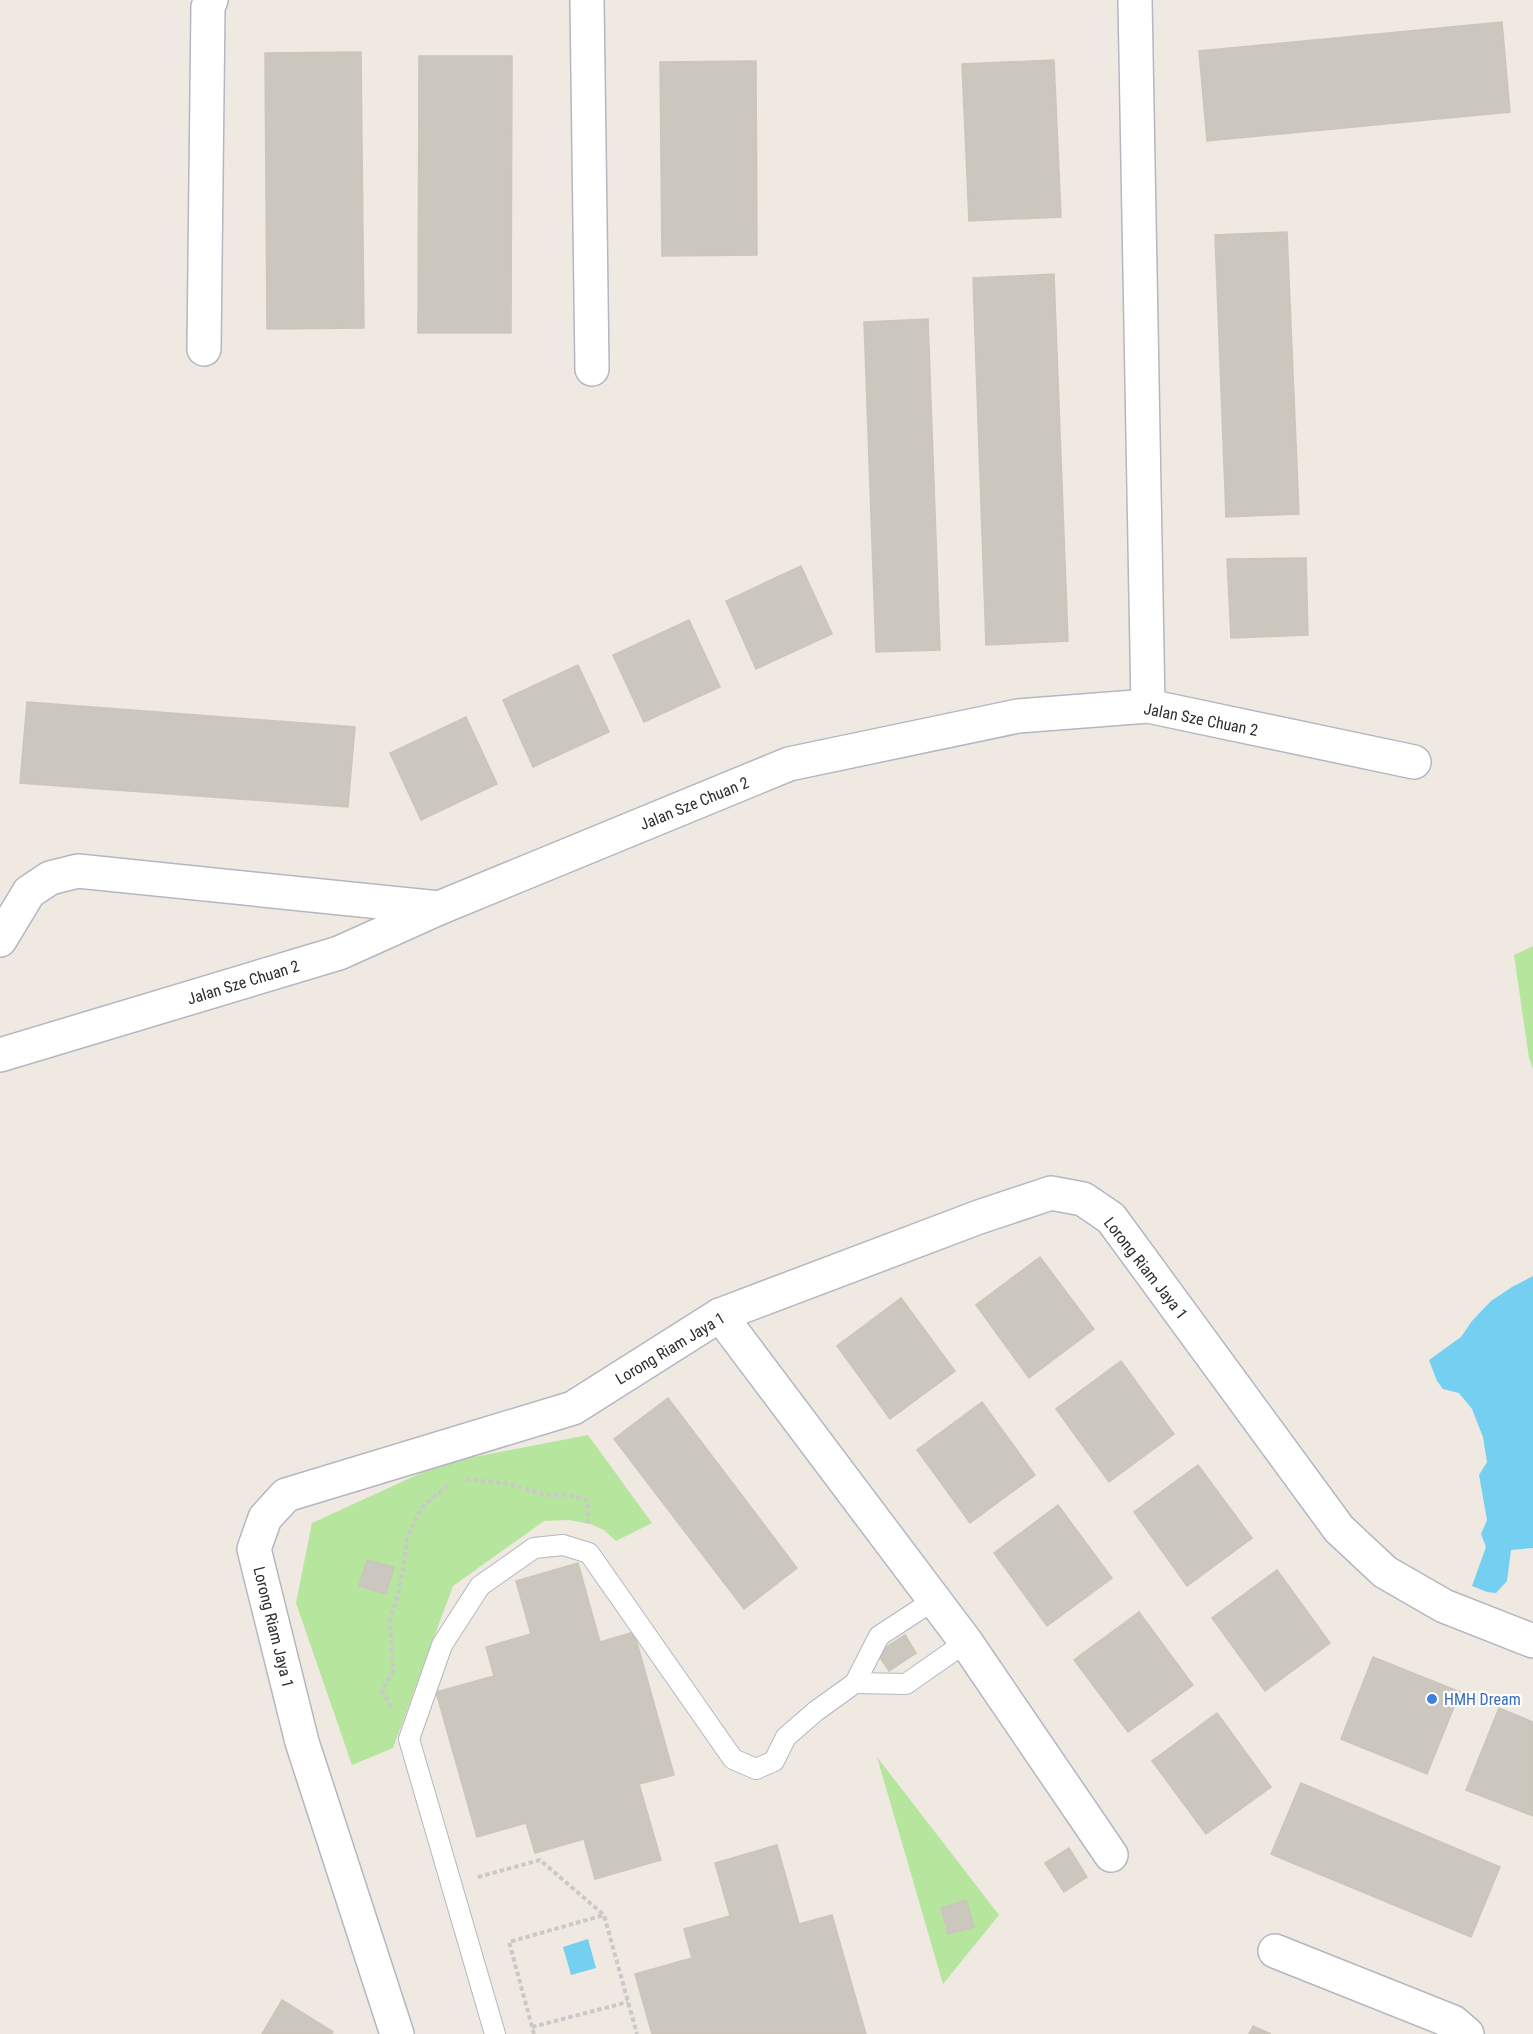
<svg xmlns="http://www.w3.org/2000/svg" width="1533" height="2034" font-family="'Roboto Condensed',sans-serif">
  <rect width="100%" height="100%" fill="#efe9e1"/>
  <!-- green -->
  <g fill="#b6e59e">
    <path d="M1533,946V1069L1529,1058L1514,955Z"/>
    <path d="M588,1435L652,1523L616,1541L604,1530L590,1524L569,1520L544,1521L453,1586L393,1748L352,1765L296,1603L312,1523L443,1463Z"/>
    <path d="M877,1757L999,1915L943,1984Z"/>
  </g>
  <!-- water -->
  <g fill="#75cff0">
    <path d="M1533,1276V1548L1511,1550L1507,1581L1496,1593L1487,1592L1472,1586L1486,1547L1481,1534L1487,1520L1479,1475L1487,1462L1483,1437L1472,1409L1459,1393L1443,1389L1437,1381L1429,1360L1461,1337L1472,1321L1491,1301L1512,1287Z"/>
    <path d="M588,1939L596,1968L571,1975L563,1947Z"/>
  </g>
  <!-- building -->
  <g fill="#cbc7bf" stroke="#cbc5ba" stroke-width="1.5">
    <path d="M1502,22L1510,112L1207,141L1199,51Z"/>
    <path d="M361,52L364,328L267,329L265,53Z"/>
    <path d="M419,56H512L511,333H418Z"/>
    <path d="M1054,60L1061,217L969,221L962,64Z"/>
    <path d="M756,61L757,255L662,256L660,62Z"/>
    <path d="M1287,232L1299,514L1226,517L1215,235Z"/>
    <path d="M1054,274L1068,641L986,645L973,278Z"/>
    <path d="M928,319L940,650L876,652L864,322Z"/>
    <path d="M1306,558L1308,635L1231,638L1227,559Z"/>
    <path d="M801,566L832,634L756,669L726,601Z"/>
    <path d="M689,620L720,687L644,722L613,655Z"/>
    <path d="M578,665L609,732L533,767L503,700Z"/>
    <path d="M27,702L355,727L348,807L20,783Z"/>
    <path d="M466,717L497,784L421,820L390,753Z"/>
    <path d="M1040,1257L1094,1329L1029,1378L976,1305Z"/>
    <path d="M901,1298L955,1371L890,1419L837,1346Z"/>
    <path d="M1121,1361L1174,1434L1109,1482L1056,1409Z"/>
    <path d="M668,1398L797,1568L744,1609L614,1439Z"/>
    <path d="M982,1402L1035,1475L970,1523L917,1450Z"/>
    <path d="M1198,1465L1252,1538L1187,1586L1134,1512Z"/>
    <path d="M1058,1505L1112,1578L1047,1626L994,1553Z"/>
    <path d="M367,1560L394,1567L386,1594L359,1586Z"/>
    <path d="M578,1563L600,1642L634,1632L674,1775L639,1784L661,1860L595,1879L584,1839L535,1853L526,1823L477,1837L436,1692L494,1676L486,1647L531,1634L516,1581Z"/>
    <path d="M1277,1570L1330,1643L1265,1691L1212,1618Z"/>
    <path d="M1139,1612L1193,1685L1128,1732L1074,1660Z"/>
    <path d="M905,1635L916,1653L889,1671L877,1653Z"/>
    <path d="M1373,1657L1460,1692L1427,1774L1341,1739Z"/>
    <path d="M1499,1708L1533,1722V1816L1466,1790Z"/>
    <path d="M1217,1713L1271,1787L1206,1834L1152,1761Z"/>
    <path d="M1301,1783L1500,1867L1471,1937L1271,1854Z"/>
    <path d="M777,1845L799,1924L832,1915L866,2034H652L635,1974L692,1958L684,1929L730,1916L715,1863Z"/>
    <path d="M1069,1848L1087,1877L1064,1892L1045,1863Z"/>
    <path d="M966,1900L974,1927L948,1934L941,1908Z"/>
    <path d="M282,2000L333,2032L331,2034H262Z"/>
    <path d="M1253,2026L1271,2034H1249Z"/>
  </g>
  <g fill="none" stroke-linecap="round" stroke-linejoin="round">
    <defs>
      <g id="service">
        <path d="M855,1683L906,1684L966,1642"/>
        <path d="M495,2034L409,1739L442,1645L480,1586L534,1548L563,1545L589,1553L733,1759L756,1769L774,1761L786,1737L816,1711L855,1683L879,1636L934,1600"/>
      </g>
      <g id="minor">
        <path d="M587,0L592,369"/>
        <path d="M1135,0L1148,706"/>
        <path d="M204,349L208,7L211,0"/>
        <path d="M0,940L29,892L50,878L78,871L439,908"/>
        <path d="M0,1055L339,953L439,908L789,764L1018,716L1148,706L1414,762"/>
        <path d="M720,1315L966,1642L1111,1855"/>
        <path d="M1275,1951L1453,2022L1467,2034"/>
        <path d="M397,2034L302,1742L254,1549L265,1518L286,1495L573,1408L720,1315L979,1217L1051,1193L1083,1199L1111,1218L1339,1529L1385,1572L1444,1606L1533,1641"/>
      </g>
    </defs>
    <!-- service casing -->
    <use href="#service" stroke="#b4b7c1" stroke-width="22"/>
    <!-- minor casing -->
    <use href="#minor" stroke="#b4b7c1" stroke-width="36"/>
    <!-- path -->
    <g stroke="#c9c9c9" stroke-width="4" stroke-dasharray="4.5 3" stroke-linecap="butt">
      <path d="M466,1479L510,1484L546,1495H567L587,1500L588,1525"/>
      <path d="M391,1707L382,1690L393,1671L390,1619L396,1603L403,1570L407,1538L422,1507L450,1484"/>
      <path d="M478,1877L540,1860L604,1915L637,2034"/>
      <path d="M532,2027L628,2002"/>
      <path d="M534,2034L509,1942L604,1915"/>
    </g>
    <!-- service -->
    <use href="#service" stroke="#fff" stroke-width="20"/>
    <!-- minor -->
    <use href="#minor" stroke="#fff" stroke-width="33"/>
  </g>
  <!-- markers -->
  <circle fill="#3f7fe0" stroke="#fff" stroke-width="2" cx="1432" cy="1699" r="6"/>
  <g text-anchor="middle" stroke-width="4.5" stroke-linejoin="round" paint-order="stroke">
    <!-- street labels -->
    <g font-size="16" fill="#2e2e2e" stroke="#fff">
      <text transform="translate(1201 719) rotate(11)" y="6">Jalan Sze Chuan 2</text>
      <text transform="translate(694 803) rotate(-22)" y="6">Jalan Sze Chuan 2</text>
      <text transform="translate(243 982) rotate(-17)" y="6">Jalan Sze Chuan 2</text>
      <text transform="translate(1146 1268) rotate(52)" y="6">Lorong Riam Jaya 1</text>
      <text transform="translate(670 1348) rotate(-31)" y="6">Lorong Riam Jaya 1</text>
      <text transform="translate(274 1627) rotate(76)" y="6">Lorong Riam Jaya 1</text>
    </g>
    <!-- shop labels -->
    <g font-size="16" fill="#366cbe" stroke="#fff" text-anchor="start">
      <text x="1444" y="1705">HMH Dream</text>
    </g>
  </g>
</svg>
